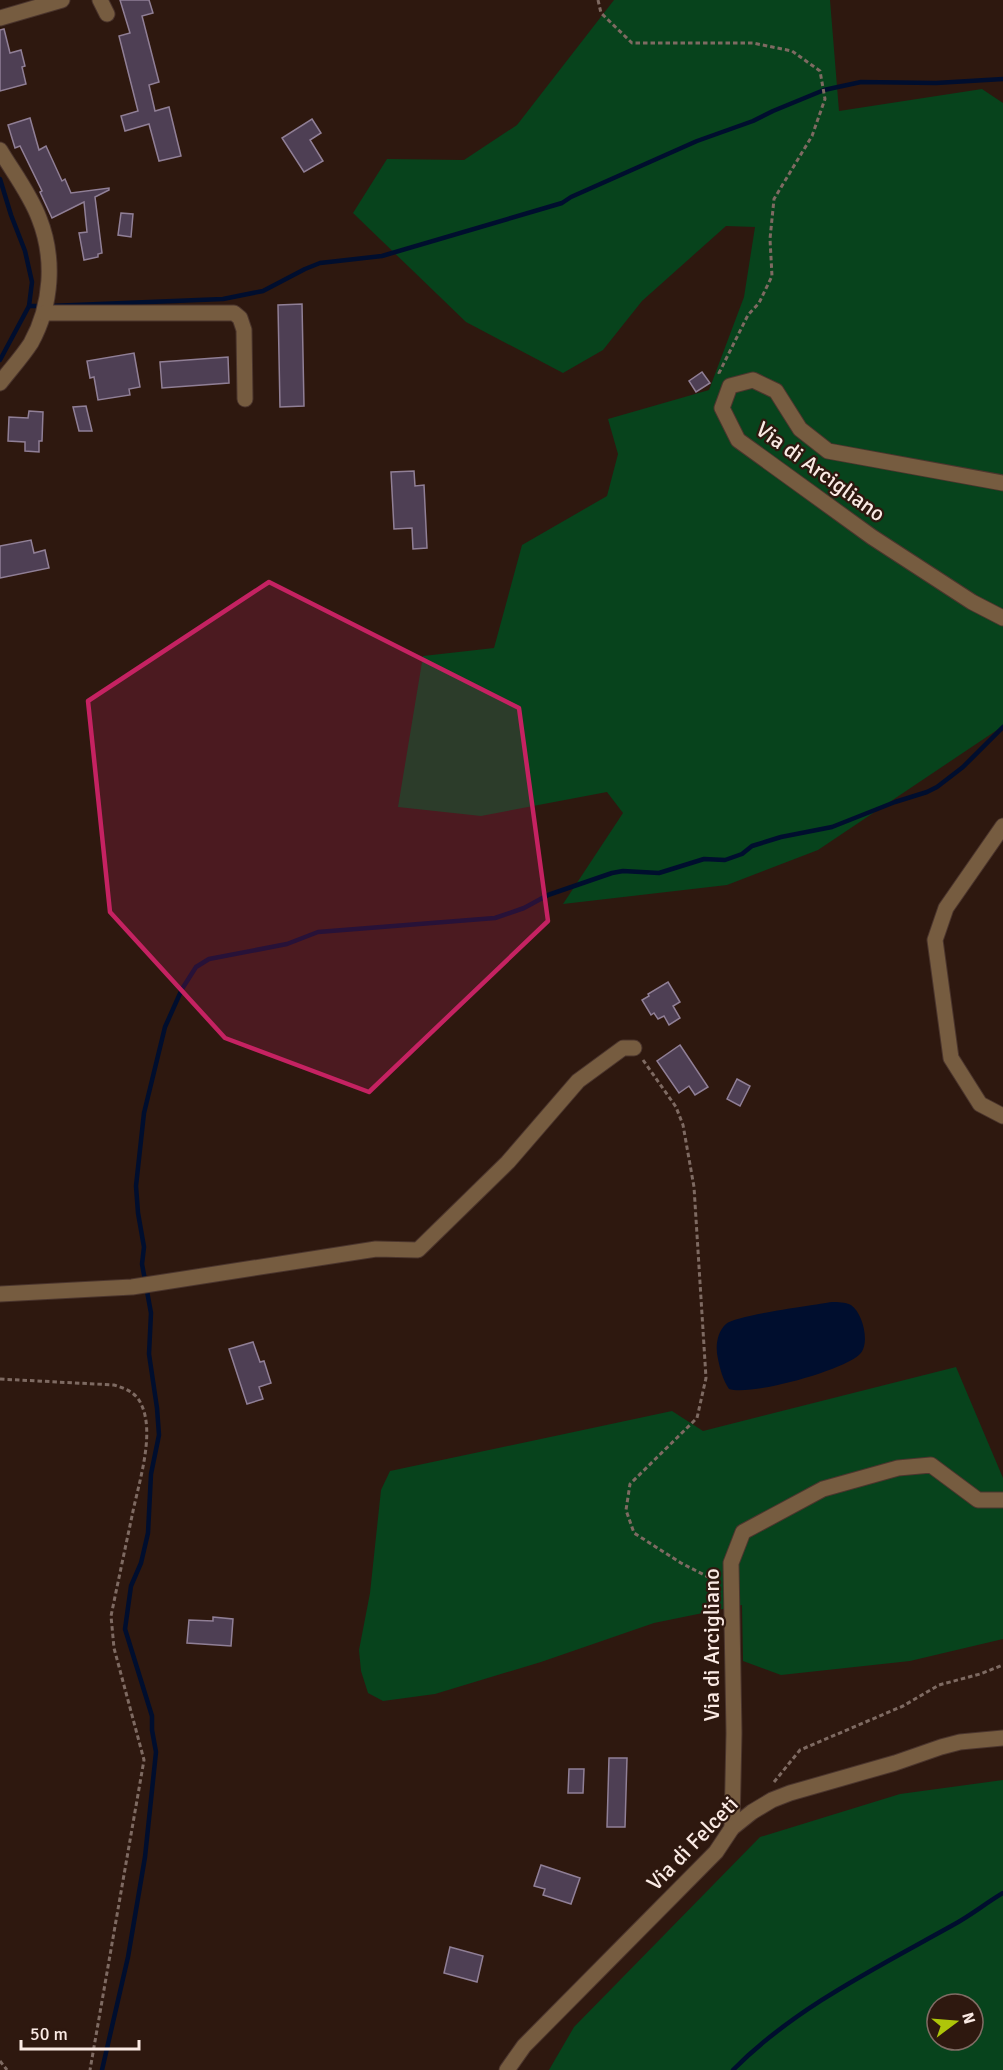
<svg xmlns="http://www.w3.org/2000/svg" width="1003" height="2070" font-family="Signika,sans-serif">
  <rect width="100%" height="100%" fill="#2e180f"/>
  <!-- green -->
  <g fill="#07431c" fill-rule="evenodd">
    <path d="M614,0H830L839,111L982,89L1003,103V726L818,850L727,885L563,904L623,813L607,792L481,816L398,807L423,656L494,648L522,545L607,496L618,454L608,419L709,390L744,297L755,227L726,226L642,301L603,350L563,373L466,322L353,213L387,159L464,160L517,125Z"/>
    <path d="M956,1367L1003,1478V1639L910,1661L781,1675L743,1661L742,1605L654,1623L541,1662L435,1694L383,1701L368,1693L361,1671L359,1650L370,1593L381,1490L390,1471L672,1411L703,1431Z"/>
    <path d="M1003,1780V2070H549L574,2027L760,1837L900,1794ZM937,2004H973V2040H937Z"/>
  </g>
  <!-- water -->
  <path fill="#000e2e" d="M832,1302C838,1302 845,1302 851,1305C863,1313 871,1345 859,1355C841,1371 752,1396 729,1389C723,1380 720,1369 718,1359C715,1347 717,1332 726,1324C736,1315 815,1305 832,1302Z"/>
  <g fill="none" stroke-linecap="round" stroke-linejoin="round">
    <!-- stream -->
    <g stroke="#000e2e" stroke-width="4.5">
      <path d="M0,179L11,215L25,251L32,282L29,306L0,360"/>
      <path d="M29,306H42"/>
      <path d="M50,306L223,299L263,291L305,269L320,263L382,256L562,203L571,197L697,141L753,121L773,111L824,90L861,82L936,83L1003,79"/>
      <path d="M102,2070L128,1957L145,1857L156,1752L152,1730V1716L125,1629L131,1586L141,1563L148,1533L151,1474L159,1435L157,1408L149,1354L151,1313L142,1264L144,1247L138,1213L136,1186L144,1113L165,1027L182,989L196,967L209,959L287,944L318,932L495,918L524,908L548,895L612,873L623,871L659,873L704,859L725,860L742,854L752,846L781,837L832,827L895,802L927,792L937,787L963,767L1003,727"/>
      <path d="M733,2070C794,2008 878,1967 953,1925C970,1916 986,1903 1003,1893"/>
    </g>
  </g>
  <!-- building -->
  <g fill="#4e3f54" stroke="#907f96" stroke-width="1.5">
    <path d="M120,0H149L153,13L142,16L159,82L149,85L155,111L169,107L181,156L159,161L149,124L125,131L121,116L138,111L119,36L130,33Z"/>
    <path d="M4,29L10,53L21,50L25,66L22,67L26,84L0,91V30Z"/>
    <path d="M30,118L39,150L46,146L62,181L65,179L71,193L109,188V190L95,197L102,253L98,254V257L84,260L79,233L87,232L84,202L52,218L40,192L42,191L20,146L15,148L8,125Z"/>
    <path d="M312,119L321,133L310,140L323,161L304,172L282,138Z"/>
    <path d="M121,213L133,214L131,237L118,235Z"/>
    <path d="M302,304L304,406L280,407L278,305Z"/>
    <path d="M134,353L140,387L129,389L130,395L98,400L94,377L90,378L87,361Z"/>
    <path d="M228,357L229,383L162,388L160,362Z"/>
    <path d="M702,372L710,383L696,392L689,381Z"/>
    <path d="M86,406L92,431H79L73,407Z"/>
    <path d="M29,411L43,412L42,441H39V452L25,451V442L8,441L9,417L28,418Z"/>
    <path d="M414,471L415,486L424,485L427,548L413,549L412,528L394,529L391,472Z"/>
    <path d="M31,540L34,553L45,550L49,568L0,578V546Z"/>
    <path d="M668,982L680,1002L673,1006L680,1018L669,1025L664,1016L658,1019L654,1013L651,1015L642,1000L649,996L648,994Z"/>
    <path d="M680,1045L708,1087L695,1095L689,1086L679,1093L657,1061Z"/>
    <path d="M737,1079L750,1086L740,1106L727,1099Z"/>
    <path d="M253,1342L260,1362L264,1361L271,1383L259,1387L263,1399L247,1404L229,1349Z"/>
    <path d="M213,1617L233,1619L231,1646L187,1643L189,1620L213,1621Z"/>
    <path d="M609,1758H627L625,1827H607Z"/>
    <path d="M569,1769H584L583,1793H568Z"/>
    <path d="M541,1865L580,1878L571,1904L543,1895L545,1889L534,1886Z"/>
    <path d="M450,1947L483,1956L477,1982L444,1973Z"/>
  </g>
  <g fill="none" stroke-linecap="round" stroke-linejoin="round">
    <defs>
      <g id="street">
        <path d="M100,0L107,14"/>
        <path d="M0,18L62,0"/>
        <path d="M0,150C13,172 30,194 39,218C55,258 52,305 31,343C22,357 10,370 0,383"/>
        <path d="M44,313H234L240,318L244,330L245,399"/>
        <path d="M1003,483L828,451L800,429L776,391L753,380L730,386L722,408L738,440L872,537L972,602L1003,618"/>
        <path d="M1003,826L946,908L935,940L951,1058L980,1104L1003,1116"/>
        <path d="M0,1294L132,1287L376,1249L418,1250L508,1162L578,1081L623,1048H634"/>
        <path d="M732,1828L734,1733L731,1563L743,1532L823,1489L898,1468L931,1465L978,1500H1003"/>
        <path d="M507,2070L524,2046L716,1852L732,1828L752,1812L772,1800L790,1793L895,1763L941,1747L960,1742L1003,1738"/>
      </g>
    </defs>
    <!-- street casing -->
    <use href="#street" stroke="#4b352d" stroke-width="17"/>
    <!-- path -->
    <g stroke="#7e6a62" stroke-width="3" stroke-dasharray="4.5 3" stroke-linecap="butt">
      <path d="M598,0L601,13L632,43H753L792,51L820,71L825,99L812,136L774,199L770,239L772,276L759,303L748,315L719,373L720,375"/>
      <path d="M643,1060L676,1107L683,1125L694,1187L706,1378L697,1418L630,1484L626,1510L634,1533L681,1563L716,1581"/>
      <path d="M0,1379L114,1385C127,1389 137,1393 142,1406C155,1436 138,1485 132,1516C125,1549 118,1582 111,1616L114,1648L144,1760L90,2070"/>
      <path d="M774,1782L800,1750L903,1706L939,1685L980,1674L1003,1665"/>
      <path d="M0,2061L7,2070"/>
    </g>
    <!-- street -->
    <use href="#street" stroke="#765c40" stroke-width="15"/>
  </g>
  <!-- marked area -->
  <path fill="#c52262" fill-opacity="0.2" stroke="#c52262" stroke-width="4.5" stroke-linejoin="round" d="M269,582L519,708L548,921L369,1092L225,1038L110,912L88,701Z"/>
  <g text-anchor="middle" stroke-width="4.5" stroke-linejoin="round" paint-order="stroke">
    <!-- street labels -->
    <g font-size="22" fill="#faeae4" stroke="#2e180f">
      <text transform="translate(821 471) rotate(36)" y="8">Via di Arcigliano</text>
      <text transform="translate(711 1645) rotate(-90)" y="8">Via di Arcigliano</text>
      <text transform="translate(692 1843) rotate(-46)" y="8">Via di Felceti</text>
    </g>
  </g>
  <!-- north arrow -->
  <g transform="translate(955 2022) rotate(74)"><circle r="28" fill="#2e180f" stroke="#806c64" stroke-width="1.5"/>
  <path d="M0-4.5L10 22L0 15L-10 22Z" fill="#aec509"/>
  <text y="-9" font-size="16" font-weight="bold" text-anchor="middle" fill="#faeae4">N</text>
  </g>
  <!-- scale -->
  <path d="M21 2040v9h118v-9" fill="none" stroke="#faeae4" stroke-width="3"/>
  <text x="30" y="2040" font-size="18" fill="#faeae4" stroke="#2e180f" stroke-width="4.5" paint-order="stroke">50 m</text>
</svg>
